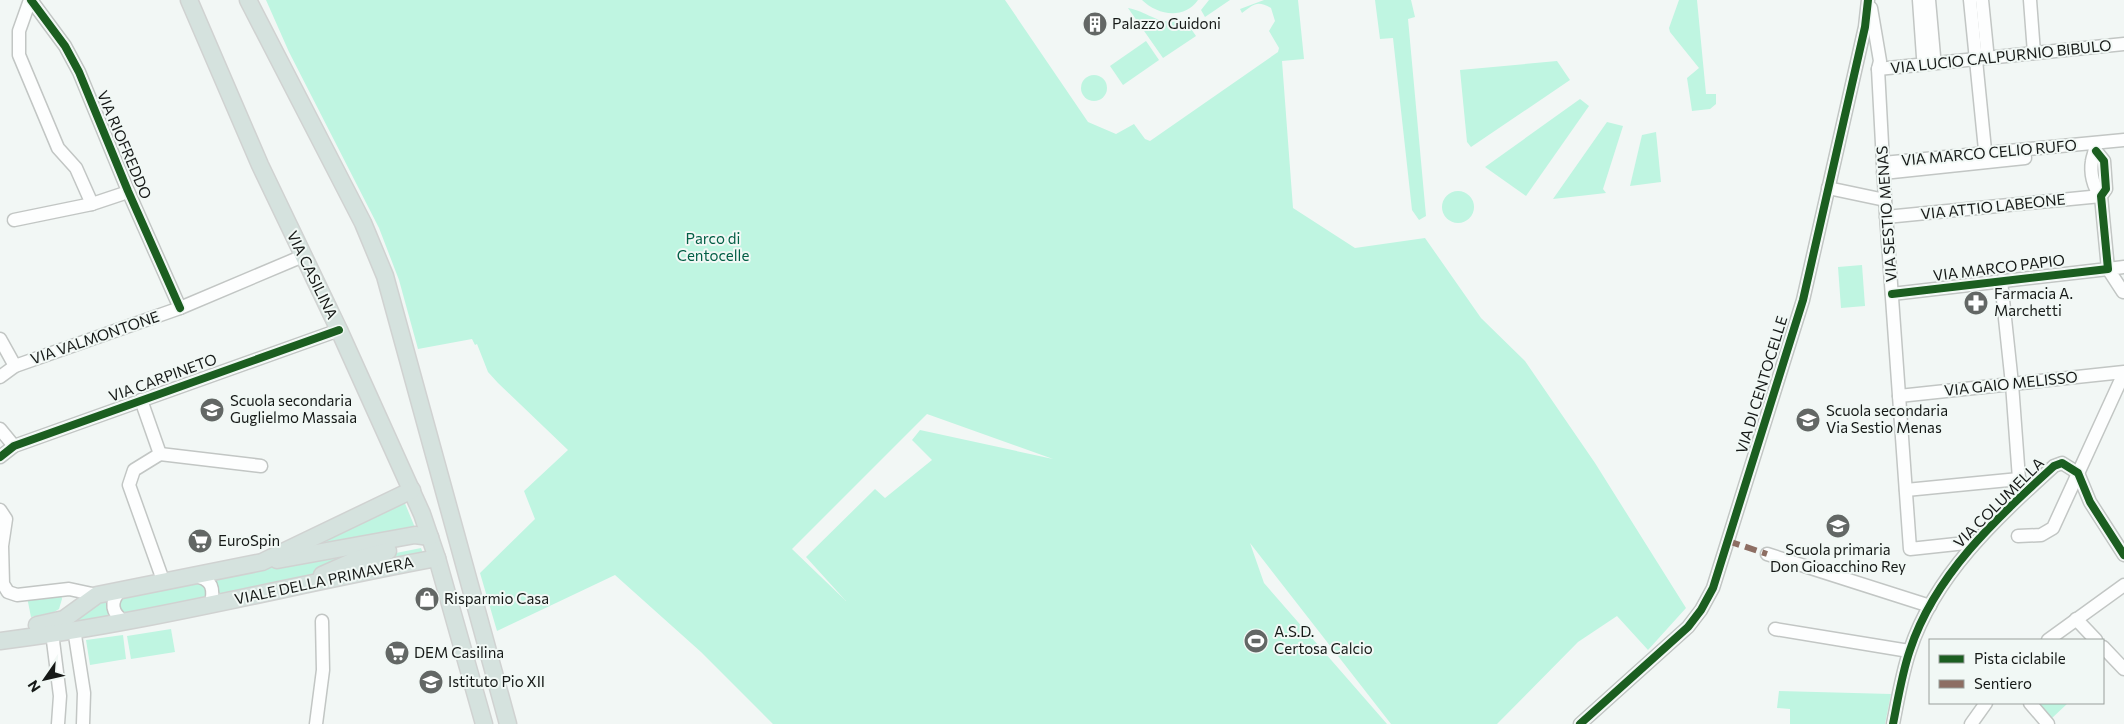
<svg xmlns="http://www.w3.org/2000/svg" width="2124" height="724" font-family="Commissioner,sans-serif">
  <rect width="100%" height="100%" fill="#f2f7f5"/>
  <!-- green -->
  <g fill="#bff5e1" fill-rule="evenodd">
    <path d="M266,0H1005L1088,122L1116,134L1134,124L1145,139L1150,141L1278,52L1279,48L1269,31L1275,21L1271,8C1257,0 1254,4 1242,13L1240,9L1264,0H1298L1304,59L1282,61L1293,208L1355,248L1425,238L1481,318L1525,361L1595,463L1686,608L1648,650L1617,616L1578,642L1497,724H1391L1250,543L1264,583L1387,724H773L701,652L615,575L497,631L480,573L535,519L524,491L568,450L498,383L488,372L477,344L475,345L472,339L418,349L399,280L379,228L289,52ZM927,414L1053,459L920,430L912,440L932,460L885,498L875,489L806,557L846,601L792,549Z"/>
    <path d="M1142,0H1198C1184,20 1157,15 1142,0Z"/>
    <path d="M1209,0H1230L1205,17L1201,10Z"/>
    <path d="M1375,0H1411L1415,17L1408,19L1426,216L1419,220L1412,210L1393,38L1380,39Z"/>
    <path d="M1679,0H1697L1706,94H1716V104L1710,109L1692,111L1687,78L1699,68L1670,32L1669,28Z"/>
    <path d="M1128,8C1152,13 1156,26 1185,20L1196,36L1163,58Z"/>
    <path d="M1146,41L1159,60L1123,85L1110,66Z"/>
    <path d="M1557,61L1570,80L1471,147L1467,142L1460,70Z"/>
    <circle cx="1094" cy="88" r="13"/>
    <path d="M1580,99L1589,106L1526,196L1485,167Z"/>
    <path d="M1607,122L1623,126L1603,189L1606,193L1553,199Z"/>
    <path d="M1656,132L1661,182L1630,186L1642,135Z"/>
    <circle cx="1458" cy="207" r="16"/>
    <path d="M1862,265L1865,306L1841,308L1838,267Z"/>
    <path d="M404,501L416,530L301,553Z"/>
    <path d="M406,540L301,580L218,597L214,579Z"/>
    <path d="M421,548L423,553L346,568L376,557Z"/>
    <path d="M199,582L208,587L206,597L125,613L120,610L118,602L120,599Z"/>
    <path d="M61,593L62,599L59,609L51,614L31,617L27,597Z"/>
    <path d="M111,598L107,603L106,608L112,615L72,622L86,608Z"/>
    <path d="M171,629L175,652L131,659L127,636Z"/>
    <path d="M123,635L126,659L90,665L86,640Z"/>
    <path d="M1779,691L1891,694L1885,724H1790V709L1777,708Z"/>
    <path d="M2036,703H2068L2051,719Z"/>
  </g>
  <g fill="none" stroke-linecap="round" stroke-linejoin="round">
    <defs>
      <g id="minor">
        <path d="M30,0L19,31V55L58,148L76,168L92,204"/>
        <path d="M31,0L65,46L79,72L128,191L180,308"/>
        <path d="M1919,0L1923,57"/>
        <path d="M1929,0L1934,56"/>
        <path d="M1970,0L1986,160"/>
        <path d="M1982,0L1987,50"/>
        <path d="M2030,0L2034,53"/>
        <path d="M1871,8L1880,61L1878,69L1885,200L1910,549L1975,542"/>
        <path d="M1878,69L2124,44"/>
        <path d="M2095,144C2096,151 2093,154 2092,161C2090,172 2093,188 2101,196"/>
        <path d="M1883,163L2124,140"/>
        <path d="M1883,173L2025,158"/>
        <path d="M1828,188L1885,200"/>
        <path d="M1886,217L2101,196"/>
        <path d="M14,220L92,204L122,194"/>
        <path d="M2001,281L2012,384L2019,479L2027,490"/>
        <path d="M2123,292L2108,269L2124,267"/>
        <path d="M1892,294L2108,269L2101,196L2106,189L2104,161L2096,151"/>
        <path d="M0,339L15,366"/>
        <path d="M0,377L15,366L180,308L303,256"/>
        <path d="M1899,396L2124,372"/>
        <path d="M141,400L160,454"/>
        <path d="M0,429L14,446"/>
        <path d="M160,454L134,470L129,485L164,583"/>
        <path d="M160,454L261,466"/>
        <path d="M0,457L14,446L339,330"/>
        <path d="M1906,490L2019,479"/>
        <path d="M0,510L6,519L2,546L3,584L8,592L17,595L69,589L97,595"/>
        <path d="M2018,536L2041,535L2053,528L2124,373"/>
        <path d="M1767,554L1930,606"/>
        <path d="M195,576C213,579 214,589 211,605"/>
        <path d="M119,592C110,603 112,612 123,621"/>
        <path d="M2076,619L2096,640"/>
        <path d="M51,625L60,696L58,724"/>
        <path d="M74,629L84,693L83,724"/>
        <path d="M1775,629L1909,651"/>
        <path d="M2048,640L2124,585"/>
        <path d="M2103,647L2124,669"/>
        <path d="M2030,703L2048,724"/>
        <path d="M316,724L323,670L322,621"/>
        <path d="M1580,724L1688,627L1701,610L1713,588L1803,300L1865,27L1868,0"/>
        <path d="M1893,724C1898,699 1902,673 1910,650C1935,574 1997,518 2054,466L2062,463L2078,473L2090,502L2124,555"/>
        <path d="M1971,724L1986,703"/>
      </g>
      <g id="major">
        <path d="M189,0L260,165L339,330L422,514L437,558L484,724"/>
        <path d="M248,0L363,223L385,276L508,724"/>
        <path d="M277,560L415,535L430,537"/>
        <path d="M322,575L358,559L388,551"/>
        <path d="M37,625L64,619L97,595L262,562L412,490"/>
        <path d="M0,641C147,623 291,585 437,558"/>
      </g>
    </defs>
    <!-- minor casing -->
    <use href="#minor" stroke="#c2c6c4" stroke-width="15"/>
    <!-- major casing -->
    <use href="#major" stroke="#d0d2d1" stroke-width="19"/>
    <!-- minor -->
    <use href="#minor" stroke="#fdfefe" stroke-width="12"/>
    <!-- major -->
    <use href="#major" stroke="#d5e2de" stroke-width="16"/>
    <!-- quiet -->
    <path stroke="#8d6e63" stroke-width="6" stroke-dasharray="12 6" stroke-linecap="butt" d="M1728,541L1767,554"/>
    <defs>
      <g id="cycleway">
        <path d="M31,0L65,46L79,72L128,191L180,308"/>
        <path d="M1892,294L2108,269L2101,196L2106,189L2104,161L2096,151"/>
        <path d="M0,457L14,446L339,330"/>
        <path d="M1580,724L1688,627L1701,610L1713,588L1803,300L1865,27L1868,0"/>
        <path d="M1893,724C1898,699 1902,673 1910,650C1935,574 1997,518 2054,466L2062,463L2078,473L2090,502L2124,555"/>
      </g>
    </defs>
    <!-- cycleway casing -->
    <use href="#cycleway" stroke="#f1f8f5" stroke-width="11"/>
    <!-- cycleway -->
    <use href="#cycleway" stroke="#1b5e20" stroke-width="8"/>
  </g>
  <!-- icons -->
  <defs>
    <symbol id="building-disc" viewBox="-11 -11 22 22"><circle r="9.5" fill="#636765" stroke="#f1f8f5"/><path d="M-4-6H4V6H1V3H-1V6H-4ZM-2.5-4.3h1.7v1.8h-1.7ZM.8-4.3h1.7v1.8H.8ZM-2.5-1h1.7V.8h-1.7ZM.8-1h1.7V.8H.8Z" fill="#fff"/></symbol>
    <symbol id="pharmacy-disc" viewBox="-11 -11 22 22"><circle r="9.5" fill="#636765" stroke="#f1f8f5"/><path d="M-2-6h4v4h4v4h-4v4h-4v-4h-4v-4h4Z" fill="#fff"/></symbol>
    <symbol id="school-disc" viewBox="-11 -11 22 22"><circle r="9.5" fill="#636765" stroke="#f1f8f5"/><path d="M0-5L7-2L0 1L-7-2ZM-4 1L0 2.5L4 1V4Q0 6-4 4Z" fill="#fff"/></symbol>
    <symbol id="supermarket-disc" viewBox="-11 -11 22 22"><circle r="9.5" fill="#636765" stroke="#f1f8f5"/><path d="M-6-5.5h2.5l.6 2H6L4.5 2H-2.5L-4.4-4H-6ZM-1.5 3.2a1.3 1.3 0 1 0 .1 0ZM3 3.2a1.3 1.3 0 1 0 .1 0Z" fill="#fff"/></symbol>
    <symbol id="shop-disc" viewBox="-11 -11 22 22"><circle r="9.5" fill="#636765" stroke="#f1f8f5"/><path d="M-5-2.5h2.3a2.7 3.5 0 0 1 5.4 0H5L5.5 6h-11ZM-1.5-2.5h3a1.5 2.3 0 0 0-3 0Z" fill="#fff"/></symbol>
    <symbol id="stadium-disc" viewBox="-11 -11 22 22"><circle r="9.5" fill="#636765" stroke="#f1f8f5"/><path d="M0-5a6.5 5 0 1 0 0 10a6.5 5 0 1 0 0-10ZM-3.5-1.8h7v3.6h-7Z" fill="#fff"/></symbol>
  </defs>
  <g fill-rule="evenodd">
    <use href="#building-disc" x="1081" y="10" width="28" height="28"/>
    <use href="#pharmacy-disc" x="1962" y="289" width="28" height="28"/>
    <use href="#school-disc" x="198" y="396" width="28" height="28"/>
    <use href="#school-disc" x="1794" y="406" width="28" height="28"/>
    <use href="#school-disc" x="1824" y="512" width="28" height="28"/>
    <use href="#supermarket-disc" x="186" y="527" width="28" height="28"/>
    <use href="#shop-disc" x="413" y="585" width="28" height="28"/>
    <use href="#stadium-disc" x="1242" y="627" width="28" height="28"/>
    <use href="#supermarket-disc" x="383" y="639" width="28" height="28"/>
    <use href="#school-disc" x="417" y="668" width="28" height="28"/>
  </g>
  <g text-anchor="middle" stroke-width="4" stroke-linejoin="round" paint-order="stroke">
    <!-- poi labels -->
    <g font-size="15" fill="#161917" stroke="#f1f8f5" text-anchor="start">
      <text x="1112" y="29">Palazzo Guidoni</text>
      <text x="1994" y="299">Farmacia A.<tspan x="1994" dy="17">Marchetti</tspan></text>
      <text x="230" y="406">Scuola secondaria<tspan x="230" dy="17">Guglielmo Massaia</tspan></text>
      <text x="1826" y="416">Scuola secondaria<tspan x="1826" dy="17">Via Sestio Menas</tspan></text>
      <text x="218" y="546">EuroSpin</text>
      <text x="1838" y="555" text-anchor="middle">Scuola primaria<tspan x="1838" dy="17">Don Gioacchino Rey</tspan></text>
      <text x="444" y="604">Risparmio Casa</text>
      <text x="1274" y="637">A.S.D.<tspan x="1274" dy="17">Certosa Calcio</tspan></text>
      <text x="414" y="658">DEM Casilina</text>
      <text x="448" y="687">Istituto Pio XII</text>
    </g>
    <!-- street labels -->
    <g font-size="15" fill="#161917" stroke="#f1f8f5">
      <text transform="translate(2001 57) rotate(-6)" y="5">VIA LUCIO CALPURNIO BIBULO</text>
      <text transform="translate(124 145) rotate(67)" y="5">VIA RIOFREDDO</text>
      <text transform="translate(1989 153) rotate(-5)" y="5">VIA MARCO CELIO RUFO</text>
      <text transform="translate(1993 207) rotate(-6)" y="5">VIA ATTIO LABEONE</text>
      <text transform="translate(1887 214) rotate(-94)" y="5">VIA SESTIO MENAS</text>
      <text transform="translate(1999 268) rotate(-7)" y="5">VIA MARCO PAPIO</text>
      <text transform="translate(312 275) rotate(64)" y="5">VIA CASILINA</text>
      <text transform="translate(95 338) rotate(-19)" y="5">VIA VALMONTONE</text>
      <text transform="translate(163 378) rotate(-20)" y="5">VIA CARPINETO</text>
      <text transform="translate(2011 384) rotate(-6)" y="5">VIA GAIO MELISSO</text>
      <text transform="translate(1762 385) rotate(-73)" y="5">VIA DI CENTOCELLE</text>
      <text transform="translate(1999 503) rotate(-45)" y="5">VIA COLUMELLA</text>
      <text transform="translate(324 581) rotate(-12)" y="5">VIALE DELLA PRIMAVERA</text>
    </g>
    <!-- park labels -->
    <g font-size="15" fill="#025e45" stroke="#f1f8f5">
      <text x="713" y="244">Parco di<tspan x="713" dy="17">Centocelle</tspan></text>
    </g>
  </g>
  <!-- legend -->
  <rect x="1929" y="639" width="175" height="65" fill="#f1f8f5" stroke="#999f9c"/>
  <rect x="1939" y="655" width="25" height="8" fill="#1b5e20" stroke="#999f9c"/>
  <text x="1974" y="664" font-size="15" fill="#161917">Pista ciclabile</text>
  <rect x="1939" y="680" width="25" height="8" fill="#8d6e63" stroke="#999f9c"/>
  <text x="1974" y="689" font-size="15" fill="#161917">Sentiero</text>
  <!-- north arrow -->
  <g transform="translate(45 679) rotate(236)" stroke="#f1f8f5" stroke-width="4" paint-order="stroke">
  <path d="M0-4L9 19L0 12L-9 19Z" fill="#161917"/>
  <text y="-8" font-size="14" font-weight="bold" text-anchor="middle" fill="#161917">N</text>
  </g>
</svg>
